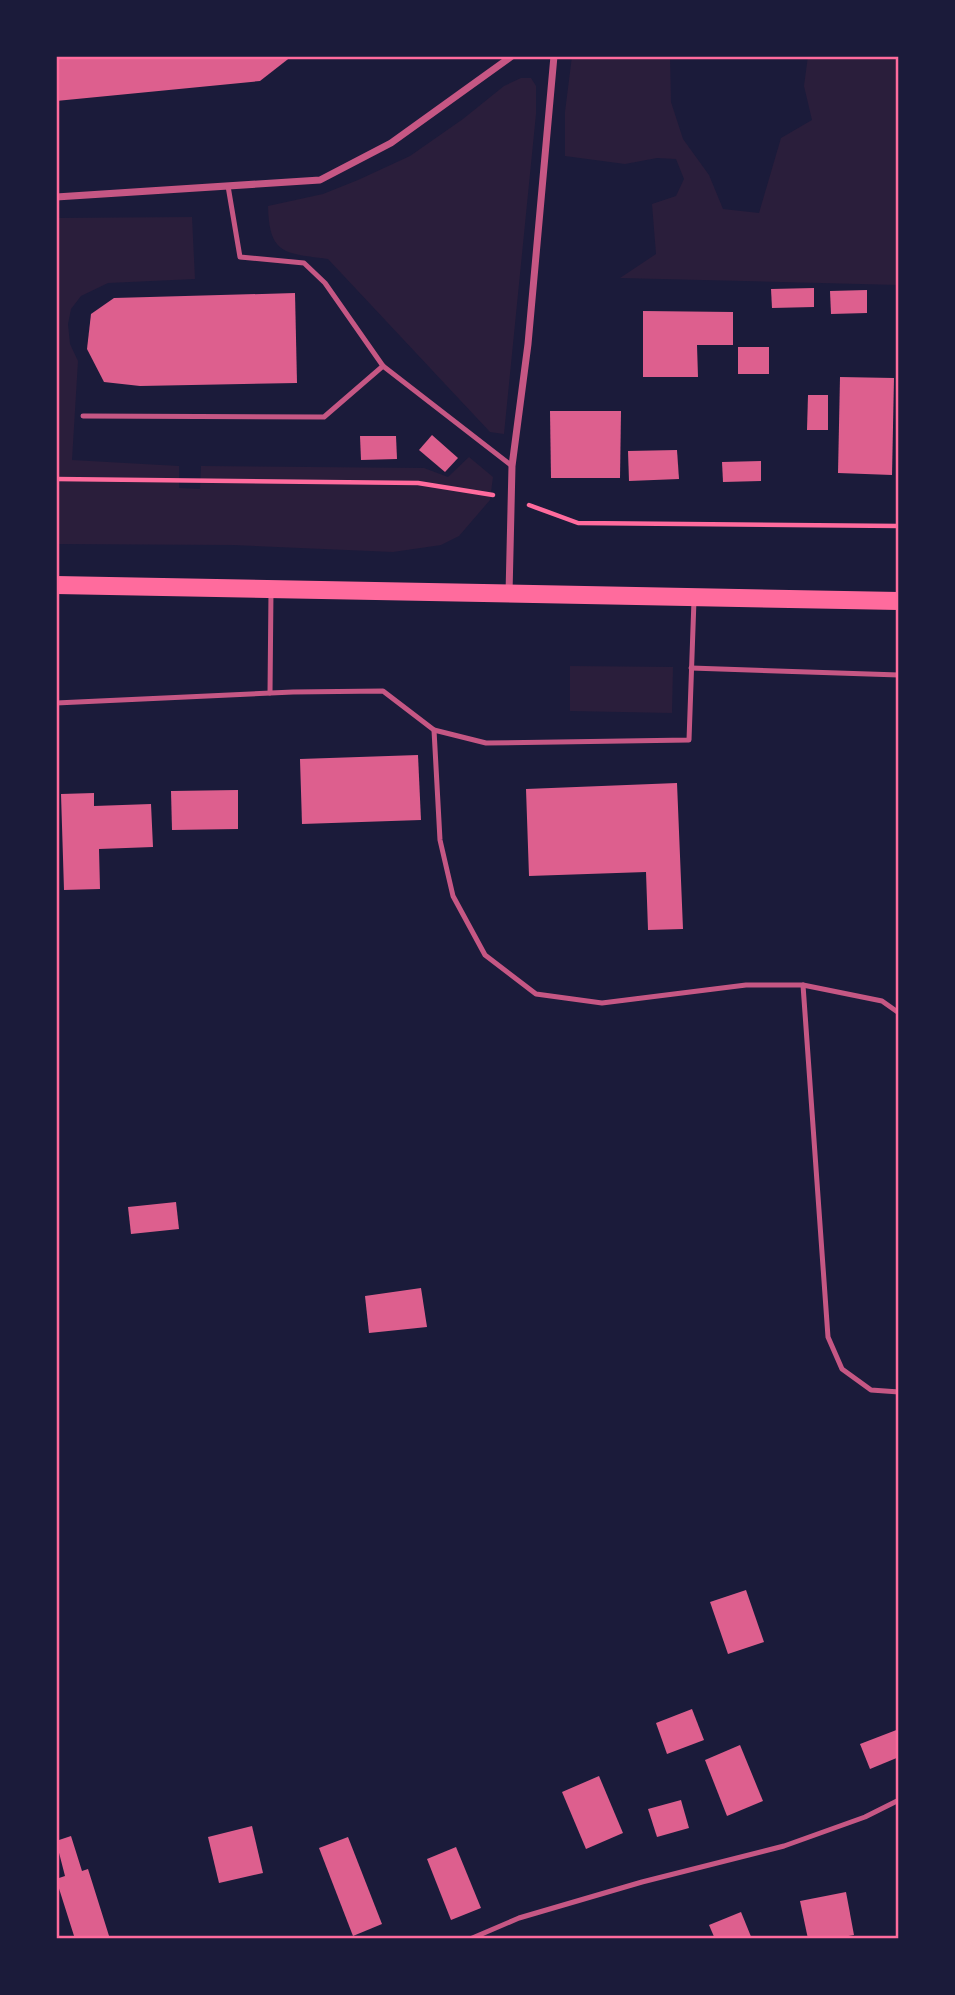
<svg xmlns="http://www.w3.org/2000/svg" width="955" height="1995" font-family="Montserrat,sans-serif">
  <rect width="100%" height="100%" fill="#1b1b3a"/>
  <!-- green -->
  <g fill="#2a1e3b">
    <path d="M572,56H670L671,102L683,139L709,175L723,209L759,213L781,138L812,120L804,86L808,56H899V285L620,278L656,254L652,204L676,196L684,179L676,159L657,158L625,164L565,156V112Z"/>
    <path d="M521,78H531L536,86V114L504,434L490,432L328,259C286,253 269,256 268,206L323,194L358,180L410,156L463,119L504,86Z"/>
    <path d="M192,217L195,279L108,283L81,296L71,309L68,324L70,344L78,361L72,460L179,466V488L200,489L201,466L424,468L448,477L469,457L493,477L490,500L459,536L441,545L393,552L233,545L56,544V218Z"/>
    <path d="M570,666L673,667L672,713L570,711Z"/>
  </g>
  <!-- building -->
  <g fill="#dd5f8e">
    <path d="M56,56H292L260,81L56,101Z"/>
    <path d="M814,288V307L772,308L771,289Z"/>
    <path d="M867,290V313L831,314L830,291Z"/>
    <path d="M295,293L297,383L140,386L104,382L87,349L91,314L114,298Z"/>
    <path d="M643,311L733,312V345H697L698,377H643Z"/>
    <rect x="738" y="347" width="31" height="27"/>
    <path d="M840,377L894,378L892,475L838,473Z"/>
    <path d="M808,395H828V430H807Z"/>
    <path d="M550,411H621L620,478H551Z"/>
    <path d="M432,435L458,458L445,472L419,450Z"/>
    <path d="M360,436H396L397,459L361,460Z"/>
    <path d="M677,450L679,479L629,481L628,451Z"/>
    <path d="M761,461V481L723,482L722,462Z"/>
    <path d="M418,755L421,820L302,824L300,759Z"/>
    <path d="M677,783L683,929L648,930L646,872L529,876L526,789Z"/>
    <path d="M238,790V829L172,830L171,791Z"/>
    <path d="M94,793V806L151,804L153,847L99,849L100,889L64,890L61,794Z"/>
    <path d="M176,1202L179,1229L131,1234L128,1207Z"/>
    <path d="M421,1288L427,1327L369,1333L365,1296Z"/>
    <path d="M746,1590L764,1642L728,1654L710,1602Z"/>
    <path d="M692,1709L704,1740L667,1754L656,1723Z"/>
    <path d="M899,1729V1757L870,1769L860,1744Z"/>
    <path d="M740,1745L763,1801L727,1816L705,1760Z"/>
    <path d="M599,1776L623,1833L586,1849L562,1792Z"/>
    <path d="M681,1800L689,1828L657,1837L648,1809Z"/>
    <path d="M252,1826L263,1873L219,1883L208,1837Z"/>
    <path d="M71,1836L82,1871L88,1869L110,1939H75L56,1879L65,1876L56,1841Z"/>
    <path d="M348,1837L382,1924L353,1936L319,1848Z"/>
    <path d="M456,1847L481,1908L451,1920L427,1859Z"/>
    <path d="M846,1892L854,1935L832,1939H808L800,1901Z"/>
    <path d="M741,1912L752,1939H715L709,1925Z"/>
  </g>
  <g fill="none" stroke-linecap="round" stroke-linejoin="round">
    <!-- path -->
    <g stroke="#ff6b9d" stroke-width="4.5">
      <path d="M56,479L418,483L493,495"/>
      <path d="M529,505L578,523L899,526"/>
    </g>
    <!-- service -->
    <g stroke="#c65784" stroke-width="5">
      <path d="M228,186L240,257L304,263L325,283L383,366L512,466"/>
      <path d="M83,416L324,417L383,366"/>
      <path d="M691,668L899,675"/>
      <path d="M270,693L271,591"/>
      <path d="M56,703L293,692L383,691L434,730L486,743L689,740L694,600"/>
      <path d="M434,730L440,840L453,896L485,955L536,994L602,1003L746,985H803L882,1001L899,1013"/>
      <path d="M803,985L828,1337L842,1369L871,1390L899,1392"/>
      <path d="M470,1939L519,1918L642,1882L784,1846L865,1817L899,1800"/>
    </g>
    <!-- minor -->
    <g stroke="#c65784" stroke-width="7">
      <path d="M56,197L320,180L391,143L512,56"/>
      <path d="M509,594L512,466L528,344L554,56"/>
    </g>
    <!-- primary -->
    <path stroke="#ff6b9d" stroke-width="18" d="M56,585L899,601"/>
  </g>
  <!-- border -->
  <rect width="955" height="1995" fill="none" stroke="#1b1b3a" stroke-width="116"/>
  <rect x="58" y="58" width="839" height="1879" fill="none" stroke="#ff6b9d" stroke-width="2.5"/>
</svg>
